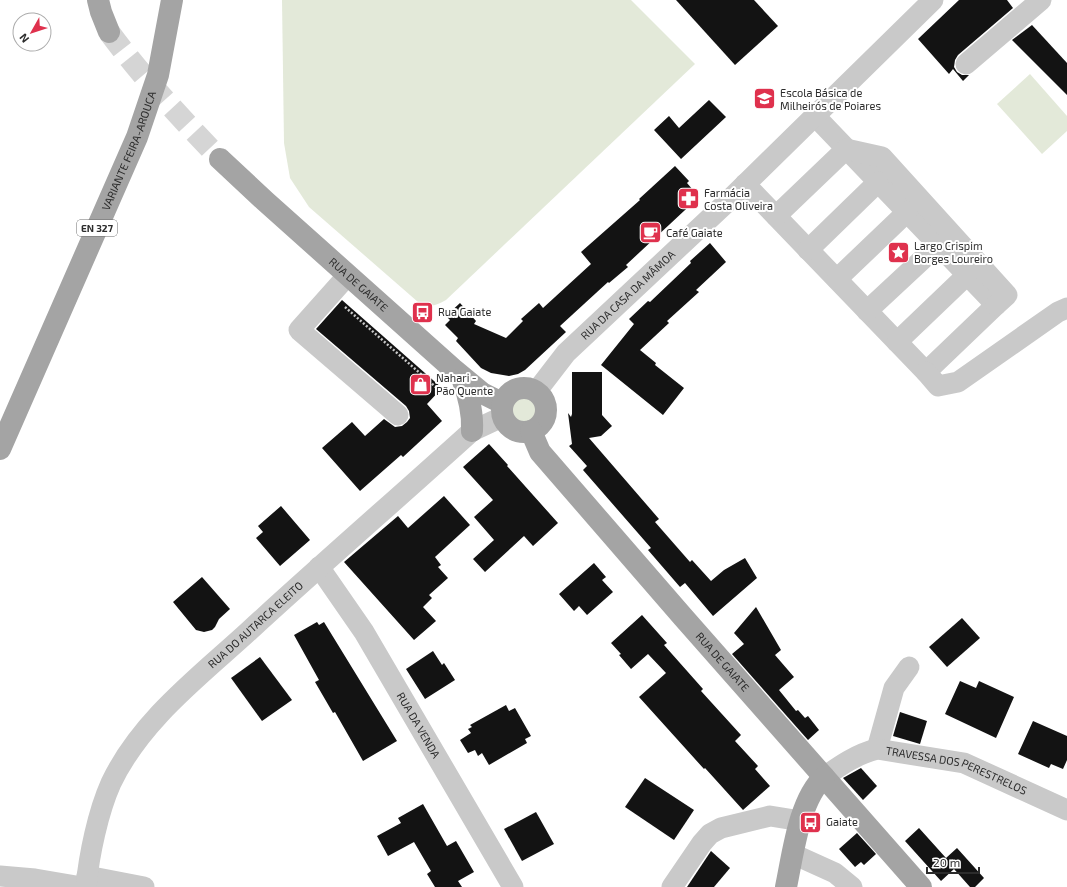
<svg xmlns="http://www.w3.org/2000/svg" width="1067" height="887" font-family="'Exo 2',sans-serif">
  <rect width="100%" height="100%" fill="#fff"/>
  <!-- green -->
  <g fill="#e3e9d9">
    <path d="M282,0H631L695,64L446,300C436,306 429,308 418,302L309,207L290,178L284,143Z"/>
    <path d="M1030,74L1067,116V131L1042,154L997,104Z"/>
    <circle cx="523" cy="411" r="14"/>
  </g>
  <!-- building -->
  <g fill="#131313">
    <path d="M676,0H754L778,26L735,65Z"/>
    <path d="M959,0H1007L1013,8L958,55L955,60L954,67L957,72L962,75H969L963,81L953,69L949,74L918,39Z"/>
    <path d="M1032,25L1067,63V95L1012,40Z"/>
    <path d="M709,100L726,117L681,159L654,130L669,116L679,128Z"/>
    <path d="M675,166L689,181L687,183L699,197L626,265L628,267L609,283L608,282L560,326L566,332L525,370L518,374L509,376L491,373L481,368L456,341L458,338L445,325L450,320L446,316L460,303L476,321L474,324L506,338L523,321L521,319L539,303L543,308L591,264L581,252L640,200L639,199Z"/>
    <path d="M710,243L726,262L696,290L699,292L667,321L669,323L640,350L656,363L655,365L684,388L663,415L601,365L634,324L629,319L648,301L650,302L691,263L690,261Z"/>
    <path d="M342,300L442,388L427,404L442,421L403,457L401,455L360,491L322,448L352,422L365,436L384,419L395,427L402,426L407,422L410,418L409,411L406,406L316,329Z"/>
    <path d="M572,372H602V415L612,426L601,436L589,438L659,519L655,522L690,562L692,560L711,581L724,570L745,558L757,578L713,616L685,583L680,587L648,550L651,548L583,470L587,466L569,446L572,444L568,413L571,417L572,414Z"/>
    <path d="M489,444L508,465L507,466L558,523L533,546L524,536L485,572L473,559L494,540L474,517L493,500L463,467Z"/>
    <path d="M444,496L470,525L435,557L441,565L438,567L448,578L429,595L432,598L423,607L436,621L414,640L344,562L398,516L408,528Z"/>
    <path d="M281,506L310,540L280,566L256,538L263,532L258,526Z"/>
    <path d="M594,563L606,577L602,580L613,592L587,615L579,606L574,611L559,594Z"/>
    <path d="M202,577L230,609L219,619L215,627L212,630L204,632L196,630L173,602Z"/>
    <path d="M756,607L781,650L775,655L794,677L779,690L796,711L798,710L805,718L808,716L819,730L808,740L732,654L744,644L734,633Z"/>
    <path d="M642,615L667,643L664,645L703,689L701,691L741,735L735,741L758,766L755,769L770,786L743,810L705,768L704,769L639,697L666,673L648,654L631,669L619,655L621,654L611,643Z"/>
    <path d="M962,618L980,638L947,667L929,647Z"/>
    <path d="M317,622L319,625L324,622L397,741L363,761L335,712L333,713L315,682L319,680L294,635Z"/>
    <path d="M433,651L442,665L444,663L455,680L425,699L406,669Z"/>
    <path d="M260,657L292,700L262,721L231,678Z"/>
    <path d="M960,681L976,688L979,681L1014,697L996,738L945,714Z"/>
    <path d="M506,705L509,711L515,708L531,736L525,739L527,743L489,765L482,753L478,756L475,750L468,753L460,740L471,733L468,729L472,727L470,725Z"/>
    <path d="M900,712L927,721L920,744L893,736Z"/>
    <path d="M1033,721L1067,736V760L1063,769L1051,764L1049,768L1018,754Z"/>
    <path d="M861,768L877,786L863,800L843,778Z"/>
    <path d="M645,778L694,810L674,840L625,807Z"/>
    <path d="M423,804L447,846L456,841L474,872L458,881L462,887H435L427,874L431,871L414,842L388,856L377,836L401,823L398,818Z"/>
    <path d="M536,812L554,844L522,861L504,829Z"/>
    <path d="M919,828L946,858L957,848L984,878L975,887H970L954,869L941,881L905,841Z"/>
    <path d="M857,833L876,854L864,865L861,862L855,867L839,849Z"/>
    <path d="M711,851L730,868L714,887H687Z"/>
  </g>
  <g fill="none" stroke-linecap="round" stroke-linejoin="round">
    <!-- major-tunnel -->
    <path stroke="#d5d5d5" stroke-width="22" stroke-dasharray="22 11" stroke-linecap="butt" d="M109,32C142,77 181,118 220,159"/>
    <!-- path -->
    <path stroke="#c9c9c9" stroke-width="2.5" stroke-dasharray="2 2" stroke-linecap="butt" d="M345,307L439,390L446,389"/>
    <!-- minor -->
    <g stroke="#c9c9c9" stroke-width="21">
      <path d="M966,64L1041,0"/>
      <path d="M745,184L926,372L996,305L815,116"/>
      <path d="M776,216L846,149L882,157L1007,295L996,305"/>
      <path d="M808,250L878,182"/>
      <path d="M348,275L299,330L398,415"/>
      <path d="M837,279L907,212"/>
      <path d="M867,311L938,245"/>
      <path d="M897,342L967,275"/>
      <path d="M926,372L938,386L958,382L1058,312L1067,308"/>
      <path id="s1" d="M536,392L566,353L725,204L933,0"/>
      <path id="s2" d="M319,567L364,632L513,887"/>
      <path d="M877,749L894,688L909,667"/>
      <path id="s3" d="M824,777C841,765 857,754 877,749L964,763L1067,810"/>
      <path d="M793,854L835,873L852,887"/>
      <path d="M0,876L35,879L82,887"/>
      <path d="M87,876L144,887"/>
      <path id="s4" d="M86,887C89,855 98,812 111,783C141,720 200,676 249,631C323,563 398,498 472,431L502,417"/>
      <path d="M672,887L702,843L710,834L721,828L770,816L801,821"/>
    </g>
    <!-- major -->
    <g stroke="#a4a4a4" stroke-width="22">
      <path d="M98,0L101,12L109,32"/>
      <path id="s5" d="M220,159L265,201L453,369L482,393L502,403"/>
      <path d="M462,378C469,396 473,412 472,431"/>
      <circle cx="524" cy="410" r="22"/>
      <path id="s6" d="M531,431L540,452L683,617L921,887"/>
      <path id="s7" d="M0,449L137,137L158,75L172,0"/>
      <path d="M786,887C793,854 799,800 824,777"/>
    </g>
  </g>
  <!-- icons -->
  <defs>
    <symbol id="school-square" viewBox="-11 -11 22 22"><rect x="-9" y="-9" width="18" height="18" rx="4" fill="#df314d" stroke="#fff"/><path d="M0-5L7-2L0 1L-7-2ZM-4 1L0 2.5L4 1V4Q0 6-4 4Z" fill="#fff"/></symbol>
    <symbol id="pharmacy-square" viewBox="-11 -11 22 22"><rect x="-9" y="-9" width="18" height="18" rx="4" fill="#df314d" stroke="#fff"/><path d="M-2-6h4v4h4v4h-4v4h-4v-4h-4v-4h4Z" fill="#fff"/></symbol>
    <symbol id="cafe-square" viewBox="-11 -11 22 22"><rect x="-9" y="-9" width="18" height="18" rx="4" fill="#df314d" stroke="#fff"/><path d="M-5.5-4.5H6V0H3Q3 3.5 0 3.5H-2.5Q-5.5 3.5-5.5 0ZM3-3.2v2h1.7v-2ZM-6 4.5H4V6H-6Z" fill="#fff"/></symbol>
    <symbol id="sight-square" viewBox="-11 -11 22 22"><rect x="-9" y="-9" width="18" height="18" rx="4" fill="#df314d" stroke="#fff"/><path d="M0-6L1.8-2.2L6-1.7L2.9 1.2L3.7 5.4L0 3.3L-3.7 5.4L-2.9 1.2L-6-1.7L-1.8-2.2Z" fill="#fff"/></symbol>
    <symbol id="bus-square" viewBox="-11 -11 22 22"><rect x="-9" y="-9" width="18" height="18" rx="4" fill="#df314d" stroke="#fff"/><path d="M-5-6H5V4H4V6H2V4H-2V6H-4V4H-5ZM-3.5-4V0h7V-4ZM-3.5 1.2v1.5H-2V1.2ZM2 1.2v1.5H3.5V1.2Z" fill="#fff"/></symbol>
    <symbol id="shop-square" viewBox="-11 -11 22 22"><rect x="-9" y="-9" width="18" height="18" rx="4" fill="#df314d" stroke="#fff"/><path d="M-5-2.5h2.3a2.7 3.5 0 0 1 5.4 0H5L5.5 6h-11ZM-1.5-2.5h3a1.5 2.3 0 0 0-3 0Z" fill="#fff"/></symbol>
  </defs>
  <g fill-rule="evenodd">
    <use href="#school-square" x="752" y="86" width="25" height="25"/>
    <use href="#pharmacy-square" x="676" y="186" width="25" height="25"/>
    <use href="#cafe-square" x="638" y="220" width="25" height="25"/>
    <use href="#sight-square" x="886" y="240" width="25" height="25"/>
    <use href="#bus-square" x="410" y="300" width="25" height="25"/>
    <use href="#shop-square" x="408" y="372" width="25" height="25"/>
    <use href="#bus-square" x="798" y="810" width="25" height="25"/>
  </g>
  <g text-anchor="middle" stroke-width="4" stroke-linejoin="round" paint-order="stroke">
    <!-- shield labels -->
    <rect fill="#fff" stroke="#6b6b6b" stroke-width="1" x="77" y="220" width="40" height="16" rx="3"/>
    <g font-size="10" font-weight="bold" fill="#2c2c2c">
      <text x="97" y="232">EN 327</text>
    </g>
    <!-- poi labels -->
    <g font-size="11" fill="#2c2c2c" stroke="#fff" text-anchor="start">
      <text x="780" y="97">Escola Básica de<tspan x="780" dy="13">Milheirós de Poiares</tspan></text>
      <text x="704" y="197">Farmácia<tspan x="704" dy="13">Costa Oliveira</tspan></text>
      <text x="666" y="237">Café Gaiate</text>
      <text x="914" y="250">Largo Crispim<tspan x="914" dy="13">Borges Loureiro</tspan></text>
      <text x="438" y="316">Rua Gaiate</text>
      <text x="436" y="382">Nahari -<tspan x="436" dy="13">Pão Quente</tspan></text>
      <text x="826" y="826">Gaiate</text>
    </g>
    <!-- street labels -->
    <g font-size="11" fill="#2c2c2c" stroke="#fff">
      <text dy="4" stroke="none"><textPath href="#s7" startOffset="325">VARIANTE FEIRA-AROUCA</textPath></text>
      <text dy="4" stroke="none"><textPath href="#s5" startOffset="187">RUA DE GAIATE</textPath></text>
      <text dy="4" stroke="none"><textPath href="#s1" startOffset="134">RUA DA CASA DA MÂMOA</textPath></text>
      <text dy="4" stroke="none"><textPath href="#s4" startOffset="323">RUA DO AUTARCA ELEITO</textPath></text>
      <text dy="4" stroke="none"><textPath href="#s6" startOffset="301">RUA DE GAIATE</textPath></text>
      <text dy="4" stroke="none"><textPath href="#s2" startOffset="187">RUA DA VENDA</textPath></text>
      <text dy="4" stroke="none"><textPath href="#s3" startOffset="143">TRAVESSA DOS PERESTRELOS</textPath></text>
    </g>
  </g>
  <!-- north arrow -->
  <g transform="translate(32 32) rotate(231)"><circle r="19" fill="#ffffff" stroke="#ababab"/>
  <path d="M0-3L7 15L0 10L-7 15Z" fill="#df314d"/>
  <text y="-6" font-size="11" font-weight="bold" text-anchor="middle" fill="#2c2c2c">N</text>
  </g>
  <!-- scale -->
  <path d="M927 867v6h52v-6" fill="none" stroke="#2c2c2c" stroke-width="2"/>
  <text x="933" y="867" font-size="12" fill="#2c2c2c" stroke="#ffffff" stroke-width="3" paint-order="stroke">20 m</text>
</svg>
